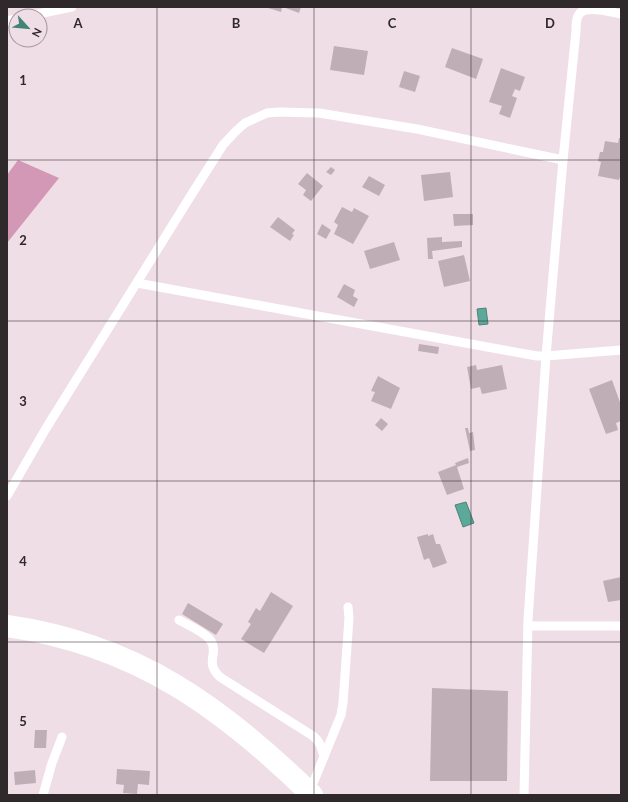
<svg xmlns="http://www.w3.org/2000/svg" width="628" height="802" font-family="Lato,sans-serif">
  <rect width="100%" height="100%" fill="#f0dee7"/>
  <!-- forest -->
  <path fill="#d298b6" d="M18,160L59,178L7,243V175Z"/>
  <!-- water -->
  <g fill="#5ca999" stroke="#4e8378">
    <path d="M486,308L488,324L479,325L477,309Z"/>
    <path d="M466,502L474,523L463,527L455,505Z"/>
  </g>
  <!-- building -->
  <g fill="#c0aeb7">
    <path d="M265,7H282L281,12Z"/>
    <path d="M283,7H301L299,13Z"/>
    <path d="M334,46L368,51L364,75L330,70Z"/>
    <path d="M452,48L483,59L476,79L445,67Z"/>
    <path d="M501,68L525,77L520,91L515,89L512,96L517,98L510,118L499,114L502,106L489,102Z"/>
    <path d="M404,71L420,76L415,92L399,87Z"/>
    <path d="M619,138H621V173L619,180L598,176L601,162L598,161L600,152H603L605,141L618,143Z"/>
    <path d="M331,167L335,170L331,175L326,172Z"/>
    <path d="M450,172L453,197L424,201L421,175Z"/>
    <path d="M307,173L323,186L311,201L303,195L306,190L298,184Z"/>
    <path d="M369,176L385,185L379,196L362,187Z"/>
    <path d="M342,207L352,212L354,208L369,216L353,244L334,234L338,225L334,222Z"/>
    <path d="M453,214H473V225L454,226Z"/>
    <path d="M278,217L295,230L292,234L294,235L290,241L270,227Z"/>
    <path d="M322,224L331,230L326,239L317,234Z"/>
    <path d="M442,237V242L462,241V247L432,251L433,259H428L427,238Z"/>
    <path d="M394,242L400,260L370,269L364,251Z"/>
    <path d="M464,255L470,281L444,287L438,261Z"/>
    <path d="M344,284L355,290L353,296L358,299L354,307L337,297Z"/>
    <path d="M419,344L439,347L438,354L418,351Z"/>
    <path d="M476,365L477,370L502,365L507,389L482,394L480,387L471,389L467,367Z"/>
    <path d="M378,376L400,388L391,409L371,401L375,392L371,391Z"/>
    <path d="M612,380L621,405V413H620L621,421L616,423L618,430L606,434L589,389Z"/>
    <path d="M381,418L388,424L382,431L375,425Z"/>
    <path d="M465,428H468L469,433L473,432L475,450L470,451Z"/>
    <path d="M468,458L469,463L457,467L464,489L447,495L438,472L456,465L455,463Z"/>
    <path d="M428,534V536L433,534L436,544H440L447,563L433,568L429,558L424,560L417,537Z"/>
    <path d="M621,577V600L608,602L603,581Z"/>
    <path d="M271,592L293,606L264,653L241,639L251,624L248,622L256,608L260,611Z"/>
    <path d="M188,603L223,624L216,635L182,614Z"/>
    <path d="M432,688L508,691L507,781H430Z"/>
    <path d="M35,730H47L46,748H34Z"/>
    <path d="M117,769L150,771L149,785L138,784L137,794L123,793L124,785L116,784Z"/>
    <path d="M35,770L36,783L15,785L14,772Z"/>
  </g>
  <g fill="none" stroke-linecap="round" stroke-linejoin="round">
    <!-- service -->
    <g stroke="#fff" stroke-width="9">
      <path d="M28,16L72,7"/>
      <path d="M7,21L16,19"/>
      <path d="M137,283L537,356H546L621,350"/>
      <path d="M7,496L45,430L195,189L223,145L235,132L245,123L267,113L278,112L319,113L417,129L563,160"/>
      <path d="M179,620C188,625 206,633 211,641C219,654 204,662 220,677L313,736C320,741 322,749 324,757"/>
      <path d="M528,626H621"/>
      <path d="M307,790L314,781L341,715L343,703L349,618L348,607"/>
      <path d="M43,795L52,763L62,737"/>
      <path d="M524,795L528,620L546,356L563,160L576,31C576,25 576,17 580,13C588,5 611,12 621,14"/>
    </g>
    <!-- primary -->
    <path stroke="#fff" stroke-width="22" d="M7,626C135,644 222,707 312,795"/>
  </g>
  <!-- grid -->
  <path fill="none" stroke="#2f292c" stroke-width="1" stroke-opacity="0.55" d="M157,7V795M314,7V795M471,7V795M7,160H621M7,321H621M7,481H621M7,642H621"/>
  <g font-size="13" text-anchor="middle" font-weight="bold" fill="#2f292c" stroke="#f0dee7" stroke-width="3" stroke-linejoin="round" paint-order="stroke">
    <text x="78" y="28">A</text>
    <text x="236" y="28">B</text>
    <text x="392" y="28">C</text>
    <text x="550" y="28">D</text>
    <text x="23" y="85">1</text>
    <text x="23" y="245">2</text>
    <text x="23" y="406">3</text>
    <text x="23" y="566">4</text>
    <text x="23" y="726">5</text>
  </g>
  <!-- border -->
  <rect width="628" height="802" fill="none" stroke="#2f292c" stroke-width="16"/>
  <!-- north arrow -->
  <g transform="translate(28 28) rotate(117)"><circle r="19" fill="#f0dee7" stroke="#a3969c"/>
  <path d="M0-3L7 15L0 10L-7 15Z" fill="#418578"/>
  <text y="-6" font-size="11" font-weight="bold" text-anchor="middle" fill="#2f292c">N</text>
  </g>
</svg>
